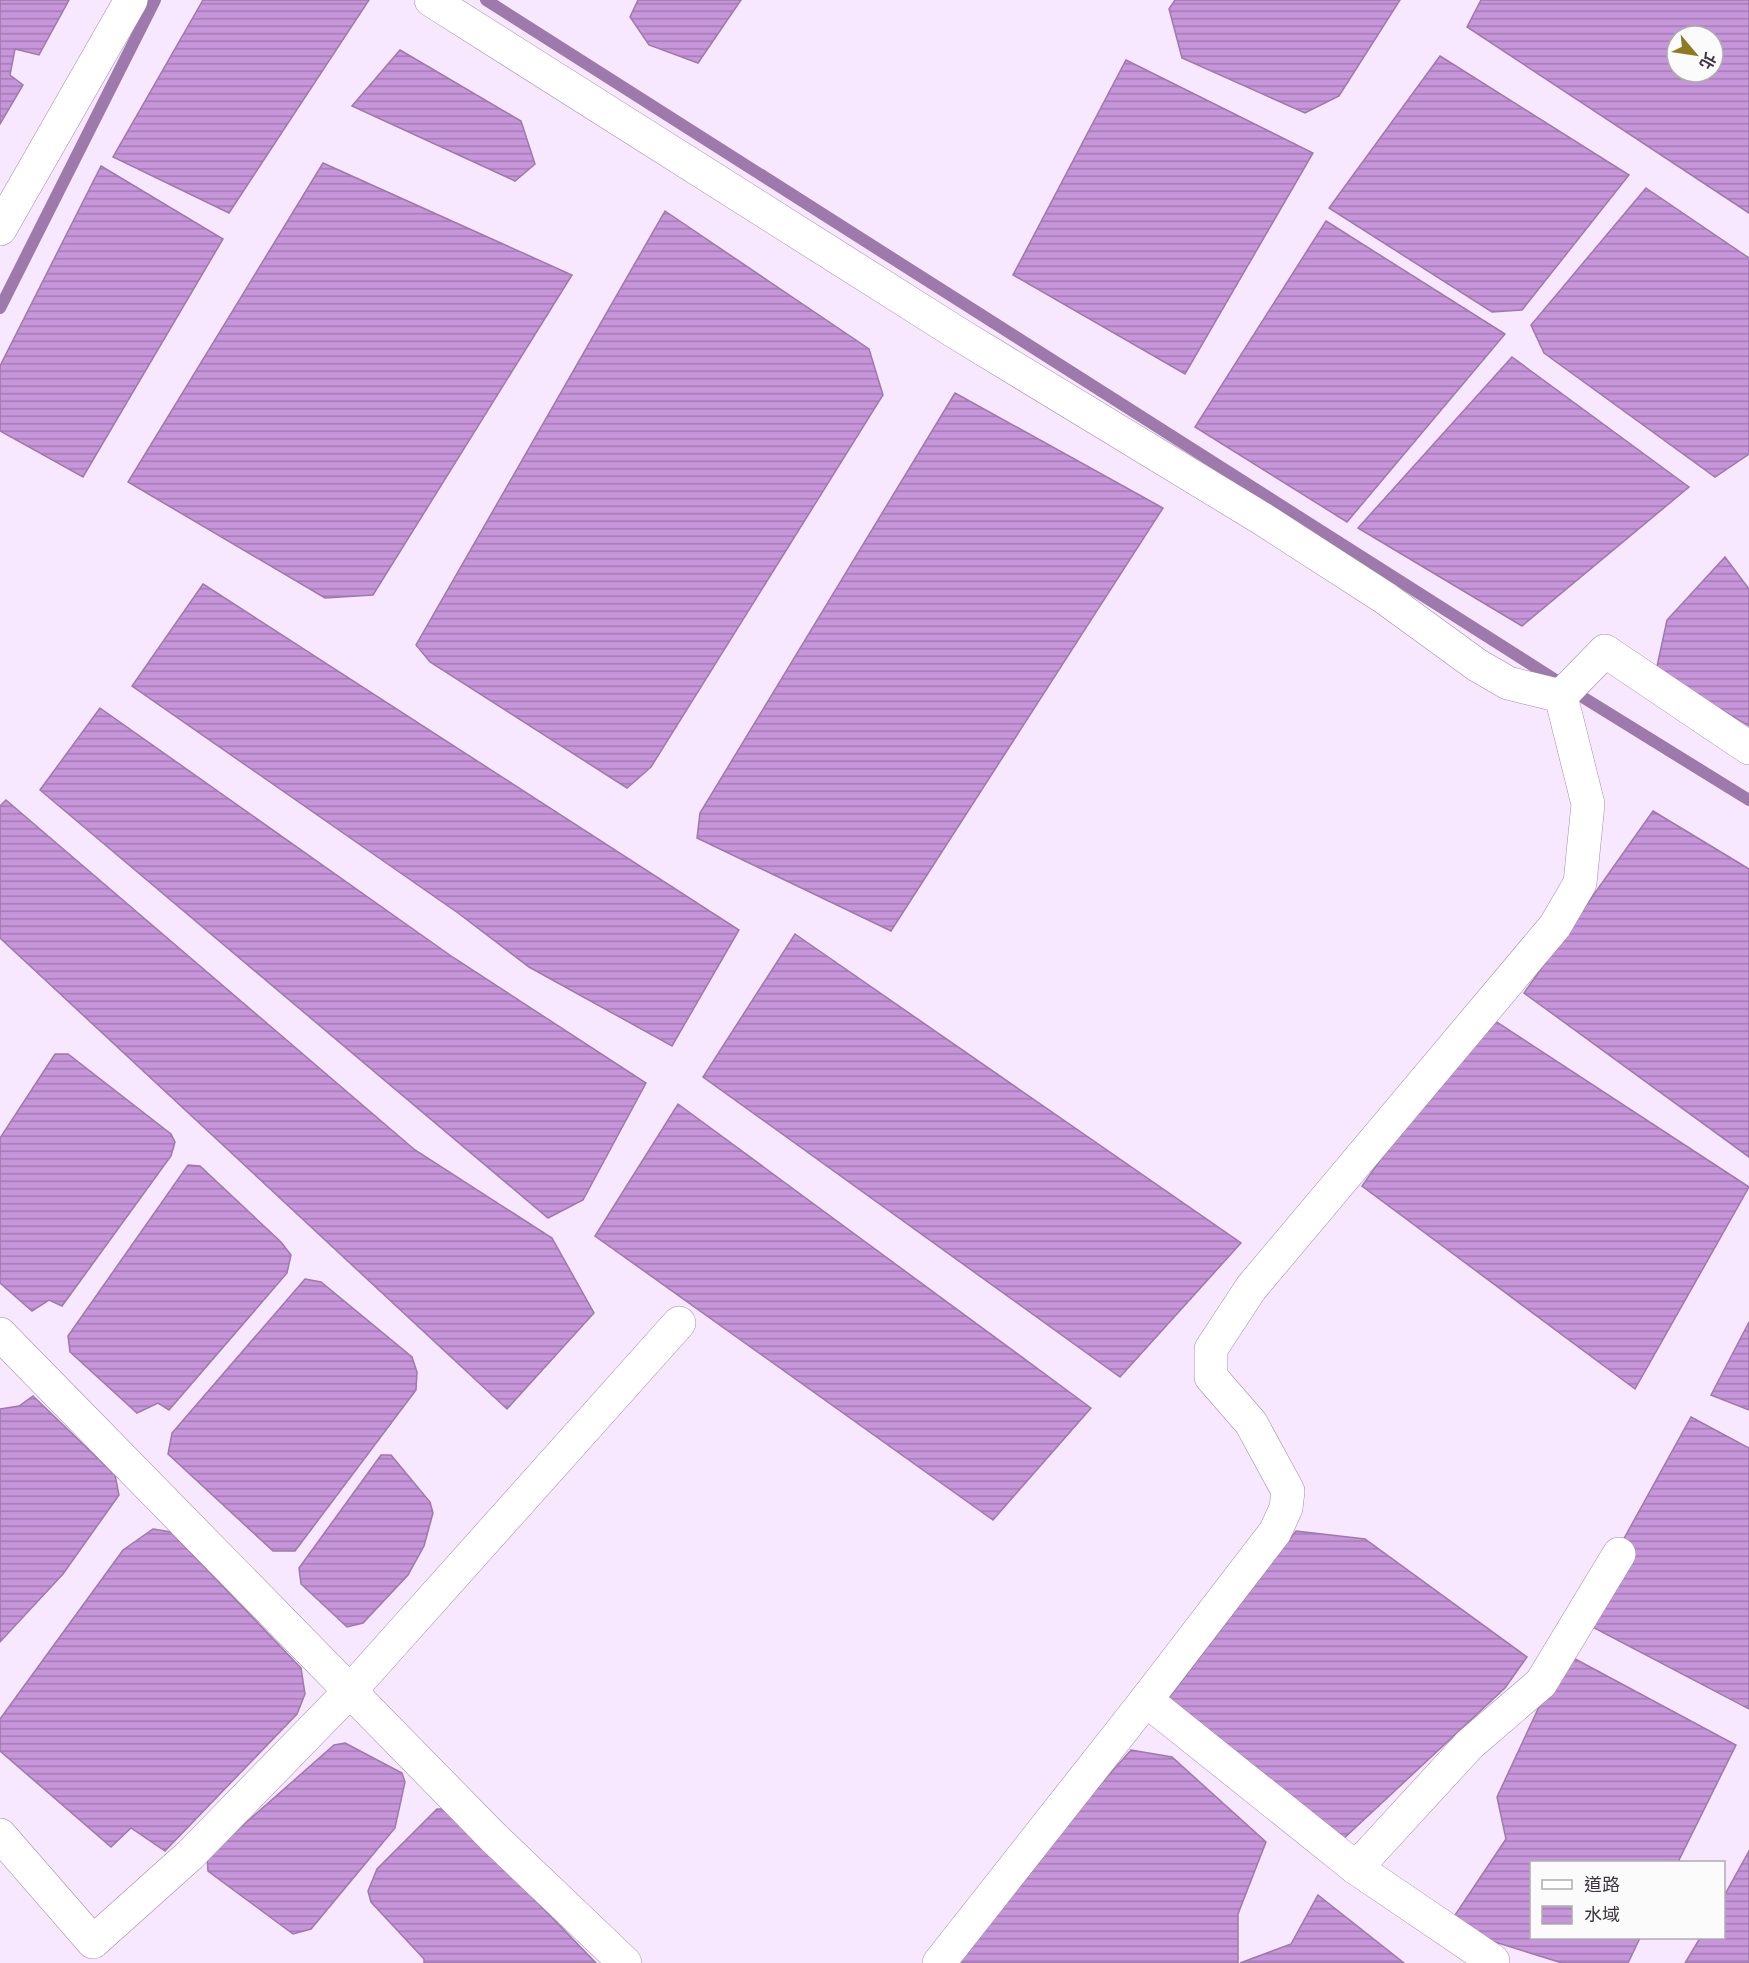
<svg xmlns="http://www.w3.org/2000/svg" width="1749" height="1963" font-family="Commissioner,'Noto Sans TC',sans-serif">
  <defs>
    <pattern id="water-rules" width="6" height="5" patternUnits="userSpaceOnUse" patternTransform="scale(1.5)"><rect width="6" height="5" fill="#c796da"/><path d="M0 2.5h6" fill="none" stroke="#a37bb2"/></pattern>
  </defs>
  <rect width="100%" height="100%" fill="#f8e8ff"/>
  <!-- water -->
  <g fill="url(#water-rules)" stroke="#9e79ac" stroke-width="1.5" fill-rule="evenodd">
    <path d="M0,0H69L39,55L15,49L10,75L23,85L0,124Z"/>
    <path d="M203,0H369L229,213L113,157Z"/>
    <path d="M638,0H741L698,63L649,45L630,17Z"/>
    <path d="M1175,0H1400L1339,96L1305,113L1182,58L1169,9Z"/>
    <path d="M1481,0H1749V213L1467,27ZM1677,36H1713V72H1677Z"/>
    <path d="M400,50L521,121L535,164L515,181L352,106Z"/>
    <path d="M1440,56L1629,175L1522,310L1492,312L1329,208Z"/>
    <path d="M1126,60L1313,153L1185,374L1013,275Z"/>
    <path d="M323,163L572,275L373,595L325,598L128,482Z"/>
    <path d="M101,166L223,239L83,477L0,431V366Z"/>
    <path d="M1646,188L1749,258V454L1715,477L1544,353L1531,325Z"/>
    <path d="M665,211L869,349L883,395L651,767L627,788L430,662L416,645Z"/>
    <path d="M1326,221L1505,334L1347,522L1195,427Z"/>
    <path d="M1512,357L1689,487L1522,626L1358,528Z"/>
    <path d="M955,393L1163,508L891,931L697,838L700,813Z"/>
    <path d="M1725,557L1749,589V726L1656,671L1667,620Z"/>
    <path d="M203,584L739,930L672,1046L529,967L458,913L132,686Z"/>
    <path d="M100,708L454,958L646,1083L583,1200L548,1218L40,790Z"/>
    <path d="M6,800L415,1150L552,1238L594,1313L507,1409L0,938V806Z"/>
    <path d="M1653,811L1749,869V1157L1524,993Z"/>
    <path d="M795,934L1241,1243L1120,1377L703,1077Z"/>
    <path d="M1483,1013L1749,1187L1635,1389L1362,1186Z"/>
    <path d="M55,1054H68L171,1134L175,1142L171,1156L62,1306L49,1300L32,1311L0,1283V1138Z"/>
    <path d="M678,1104L1091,1408L993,1520L595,1236Z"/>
    <path d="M188,1165L200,1166L281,1242L291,1255L287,1273L169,1410L158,1403L137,1413L70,1352L68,1336Z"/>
    <path d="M305,1279L321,1282L412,1357L417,1372L416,1390L295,1551H273L168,1454L172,1433Z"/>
    <path d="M1749,1322V1410L1711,1395Z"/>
    <path d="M33,1396L115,1475L119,1495L63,1574L0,1642V1409L19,1406Z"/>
    <path d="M1691,1417L1749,1448V1709L1579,1620Z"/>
    <path d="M381,1455H391L430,1502L433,1513L424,1546L408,1575L363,1623L347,1627L301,1584L299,1568Z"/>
    <path d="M153,1529L171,1532L301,1668L305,1694L297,1714L165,1851L131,1828L111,1847L0,1751V1719L123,1550Z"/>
    <path d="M1296,1531L1365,1539L1527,1657L1505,1688L1340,1842L1168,1699Z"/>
    <path d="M1564,1653L1736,1745L1678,1862H1532V1938H1640L1628,1963H1562L1447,1927L1506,1839L1497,1797Z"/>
    <path d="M345,1743L402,1773L405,1782L395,1828L311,1929L293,1934L208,1871L207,1857L334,1745Z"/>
    <path d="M1131,1750L1172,1757L1266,1842L1238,1914V1963H959L1045,1847Z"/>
    <path d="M437,1809H447L596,1963H424V1959L371,1902L368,1891L377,1869Z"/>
    <path d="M1749,1851V1963H1685L1700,1938H1724V1896Z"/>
    <path d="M1318,1895L1404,1963H1240L1291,1944Z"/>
  </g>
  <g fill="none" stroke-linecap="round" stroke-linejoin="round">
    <!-- stream -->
    <g stroke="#9e79ac" stroke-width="12">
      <path d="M486,0L1576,693L1749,800"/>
      <path d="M0,308L155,0"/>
    </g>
    <defs>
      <g id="minor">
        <path d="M431,0L960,335L1261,518L1385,598L1477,665L1508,683L1561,696L1588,804L1580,883L1555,926L1251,1288L1211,1349V1377L1251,1423L1288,1491L1286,1508L1275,1532L1146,1700L939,1963"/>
        <path d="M0,229L131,0"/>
        <path d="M1561,696L1605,651L1749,748"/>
        <path d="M0,1334L494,1838L625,1963"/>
        <path d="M1146,1700L1356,1868L1493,1961"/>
        <path d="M0,1835L93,1942L190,1855L350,1691L679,1323"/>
        <path d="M1356,1868L1470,1744L1541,1683L1619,1554"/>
      </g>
    </defs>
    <!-- minor casing -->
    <use href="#minor" stroke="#9f8ca7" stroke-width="34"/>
    <!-- minor -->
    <use href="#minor" stroke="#fff" stroke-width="33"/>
  </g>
  <!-- legend -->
  <rect x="1530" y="1861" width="195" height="78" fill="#fbfbfb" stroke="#afacb0" stroke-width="1.5"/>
  <rect x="1542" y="1880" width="30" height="9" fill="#ffffff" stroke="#afacb0" stroke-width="1.5"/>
  <text x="1584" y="1891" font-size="18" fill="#3d3540">道路</text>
  <rect x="1542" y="1906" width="30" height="18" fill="url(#water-rules)" stroke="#afacb0" stroke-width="1.5"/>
  <text x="1584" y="1921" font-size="18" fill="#3d3540">水域</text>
  <!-- north arrow -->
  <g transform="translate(1695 54) rotate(119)"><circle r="28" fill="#fbfbfb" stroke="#afacb0" stroke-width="1.5"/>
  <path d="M0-4.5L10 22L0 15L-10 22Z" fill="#8e7b21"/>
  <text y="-9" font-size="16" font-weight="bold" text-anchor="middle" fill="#3d3540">北</text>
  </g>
</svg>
